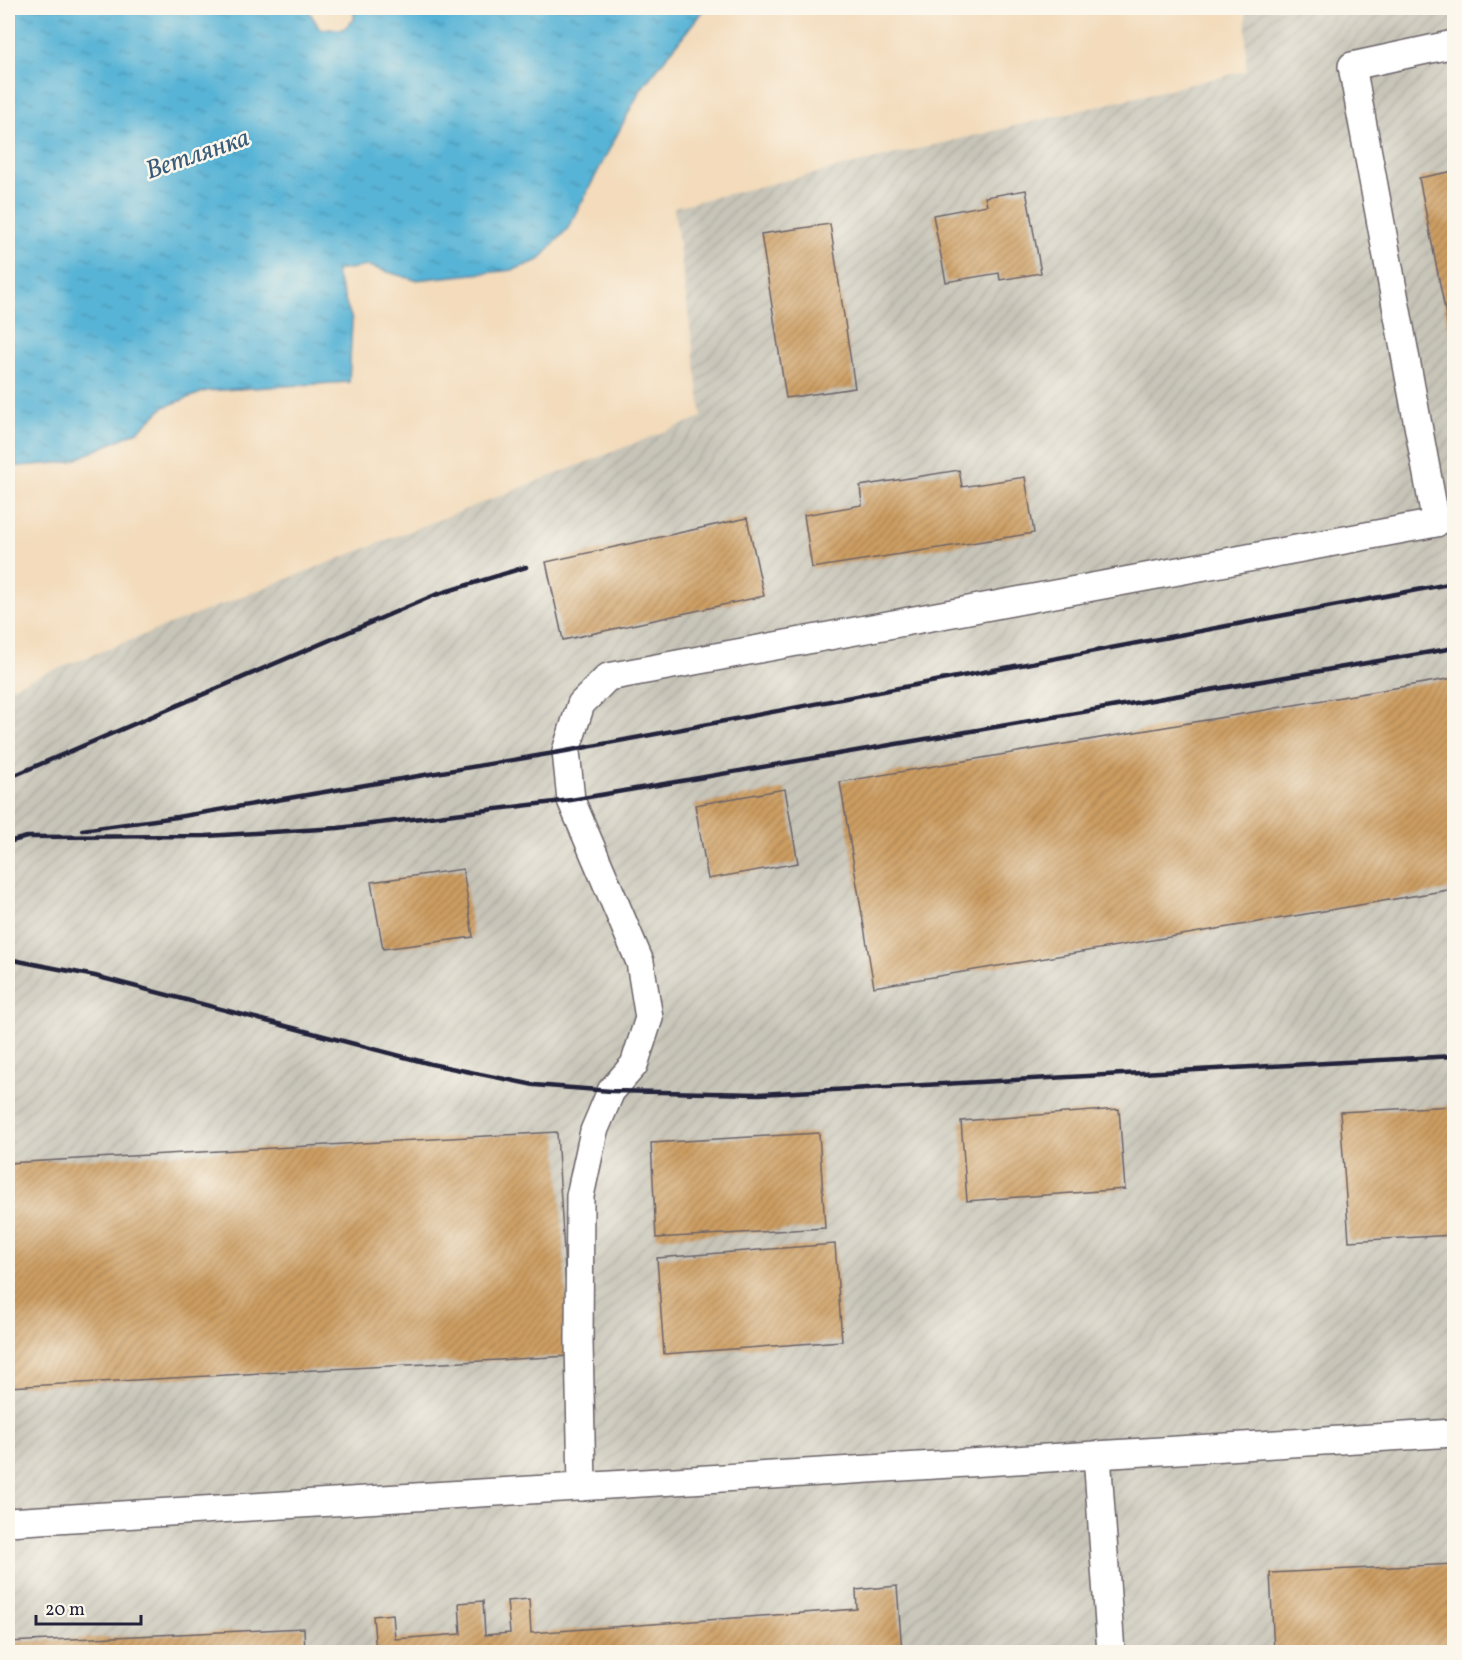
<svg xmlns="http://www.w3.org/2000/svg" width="1462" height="1660" font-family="Vollkorn,serif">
  <defs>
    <pattern id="industrial-furrows" width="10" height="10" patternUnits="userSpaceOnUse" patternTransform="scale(1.5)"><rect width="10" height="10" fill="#c7c4b8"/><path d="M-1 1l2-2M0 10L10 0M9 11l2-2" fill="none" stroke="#aba89f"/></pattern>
    <pattern id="water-ripples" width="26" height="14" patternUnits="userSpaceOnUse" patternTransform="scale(1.5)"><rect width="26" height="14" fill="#58b4d6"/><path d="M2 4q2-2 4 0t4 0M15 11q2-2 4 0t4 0" fill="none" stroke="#4892af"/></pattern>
    <pattern id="building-hatch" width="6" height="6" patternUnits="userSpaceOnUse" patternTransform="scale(1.5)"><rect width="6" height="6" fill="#cd9e62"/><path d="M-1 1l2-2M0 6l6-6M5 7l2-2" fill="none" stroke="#a68052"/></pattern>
  </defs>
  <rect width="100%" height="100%" fill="#fbf7ec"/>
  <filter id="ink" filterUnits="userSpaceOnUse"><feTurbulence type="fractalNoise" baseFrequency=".0167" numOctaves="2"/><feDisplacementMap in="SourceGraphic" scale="12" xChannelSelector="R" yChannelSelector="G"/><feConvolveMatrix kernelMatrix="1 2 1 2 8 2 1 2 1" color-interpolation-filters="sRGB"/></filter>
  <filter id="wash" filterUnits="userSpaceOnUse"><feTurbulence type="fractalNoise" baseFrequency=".008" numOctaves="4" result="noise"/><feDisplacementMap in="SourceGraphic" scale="24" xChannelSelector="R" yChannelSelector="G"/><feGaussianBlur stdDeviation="1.35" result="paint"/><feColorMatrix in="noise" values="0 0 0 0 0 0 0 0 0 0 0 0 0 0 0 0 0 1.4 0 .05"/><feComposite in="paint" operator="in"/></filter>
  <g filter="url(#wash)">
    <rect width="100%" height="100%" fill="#f3dbbb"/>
    <!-- industrial -->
    <path fill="url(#industrial-furrows)" d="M1246,8H1454V1652H8V688L702,417L674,207L1246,71Z"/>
    <!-- water -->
    <path fill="url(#water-ripples)" stroke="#3d6b88" stroke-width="1.5" d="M8,8H307L320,29H343L354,20V8H705L641,89L568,228L539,260L513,270L415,280L368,266L335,271L352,320L349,382L206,391L164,407L138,431L70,462L8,467Z"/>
    <g id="blocks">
      <!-- building -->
      <g fill="url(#building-hatch)">
        <path d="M1454,171V334L1450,335L1419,178Z"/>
        <path d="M1026,190L1041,273L1000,280L999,273L946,282L933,215L987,205L985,197Z"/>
        <path d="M830,224L855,388L786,398L761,234Z"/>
        <path d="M959,470L962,487L1025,477L1034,533L812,568L804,515L862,505L860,486Z"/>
        <path d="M747,518L764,596L563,640L546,562Z"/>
        <path d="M1454,678V889L874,987L840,782Z"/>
        <path d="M785,789L798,863L708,879L695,805Z"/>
        <path d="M463,869L473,937L383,949L371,882Z"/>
        <path d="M1454,1106V1235L1349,1241L1340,1112Z"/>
        <path d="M1119,1109L1125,1189L967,1201L961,1121Z"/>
        <path d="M557,1132L570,1356L8,1387V1163Z"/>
        <path d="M819,1133L825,1228L656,1238L651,1143Z"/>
        <path d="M835,1244L842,1341L664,1354L657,1258Z"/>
        <path d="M1454,1564V1652H1274L1270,1573Z"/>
        <path d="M897,1586L902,1652H376L373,1616L393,1614L395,1639L461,1634L459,1603L483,1601L485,1635L510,1633L507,1601L529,1599L531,1633L857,1609L856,1590Z"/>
        <path d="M304,1628L305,1652H8V1642Z"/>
      </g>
    </g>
  </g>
  <g filter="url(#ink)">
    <use href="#blocks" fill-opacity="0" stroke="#6b6368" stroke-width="1.5"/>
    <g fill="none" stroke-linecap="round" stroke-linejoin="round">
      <defs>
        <g id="minor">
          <path d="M1097,1455L1111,1652"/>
          <path d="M582,1487L579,1341L580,1196L594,1131L611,1091L634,1065L649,1018L640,962L571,800L566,751L581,704L608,677L1436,523L1352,66L1454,44"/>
          <path d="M8,1522L1454,1433"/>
        </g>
      </defs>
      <!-- minor casing -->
      <use href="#minor" stroke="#6b6368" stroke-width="30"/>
      <!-- minor -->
      <use href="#minor" stroke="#fff" stroke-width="27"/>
      <!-- rail -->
      <g stroke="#22223b" stroke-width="4.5">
        <path d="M8,778L435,595L526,567"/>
        <path d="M82,830L177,817L566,751L1454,583"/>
        <path d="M8,842L27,837L206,836L338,828L571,800L1454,648"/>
        <path d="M8,959L95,976L431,1064L534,1085L611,1091L759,1094L1454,1056"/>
      </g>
    </g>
  </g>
  <g text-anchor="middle" stroke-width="5" stroke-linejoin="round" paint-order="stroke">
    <!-- water labels -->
    <g font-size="26" font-style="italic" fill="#385c79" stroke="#fbf7ec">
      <text transform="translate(197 153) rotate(-19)" y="9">Ветлянка</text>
    </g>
  </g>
  <!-- margin -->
  <rect width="1462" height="1660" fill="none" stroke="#fbf7ec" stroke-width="30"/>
  <!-- scale -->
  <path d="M36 1615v9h105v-9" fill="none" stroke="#22223b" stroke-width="3"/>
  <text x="45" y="1615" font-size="18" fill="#22223b" stroke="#fbf7ec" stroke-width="4.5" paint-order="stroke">20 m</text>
</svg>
